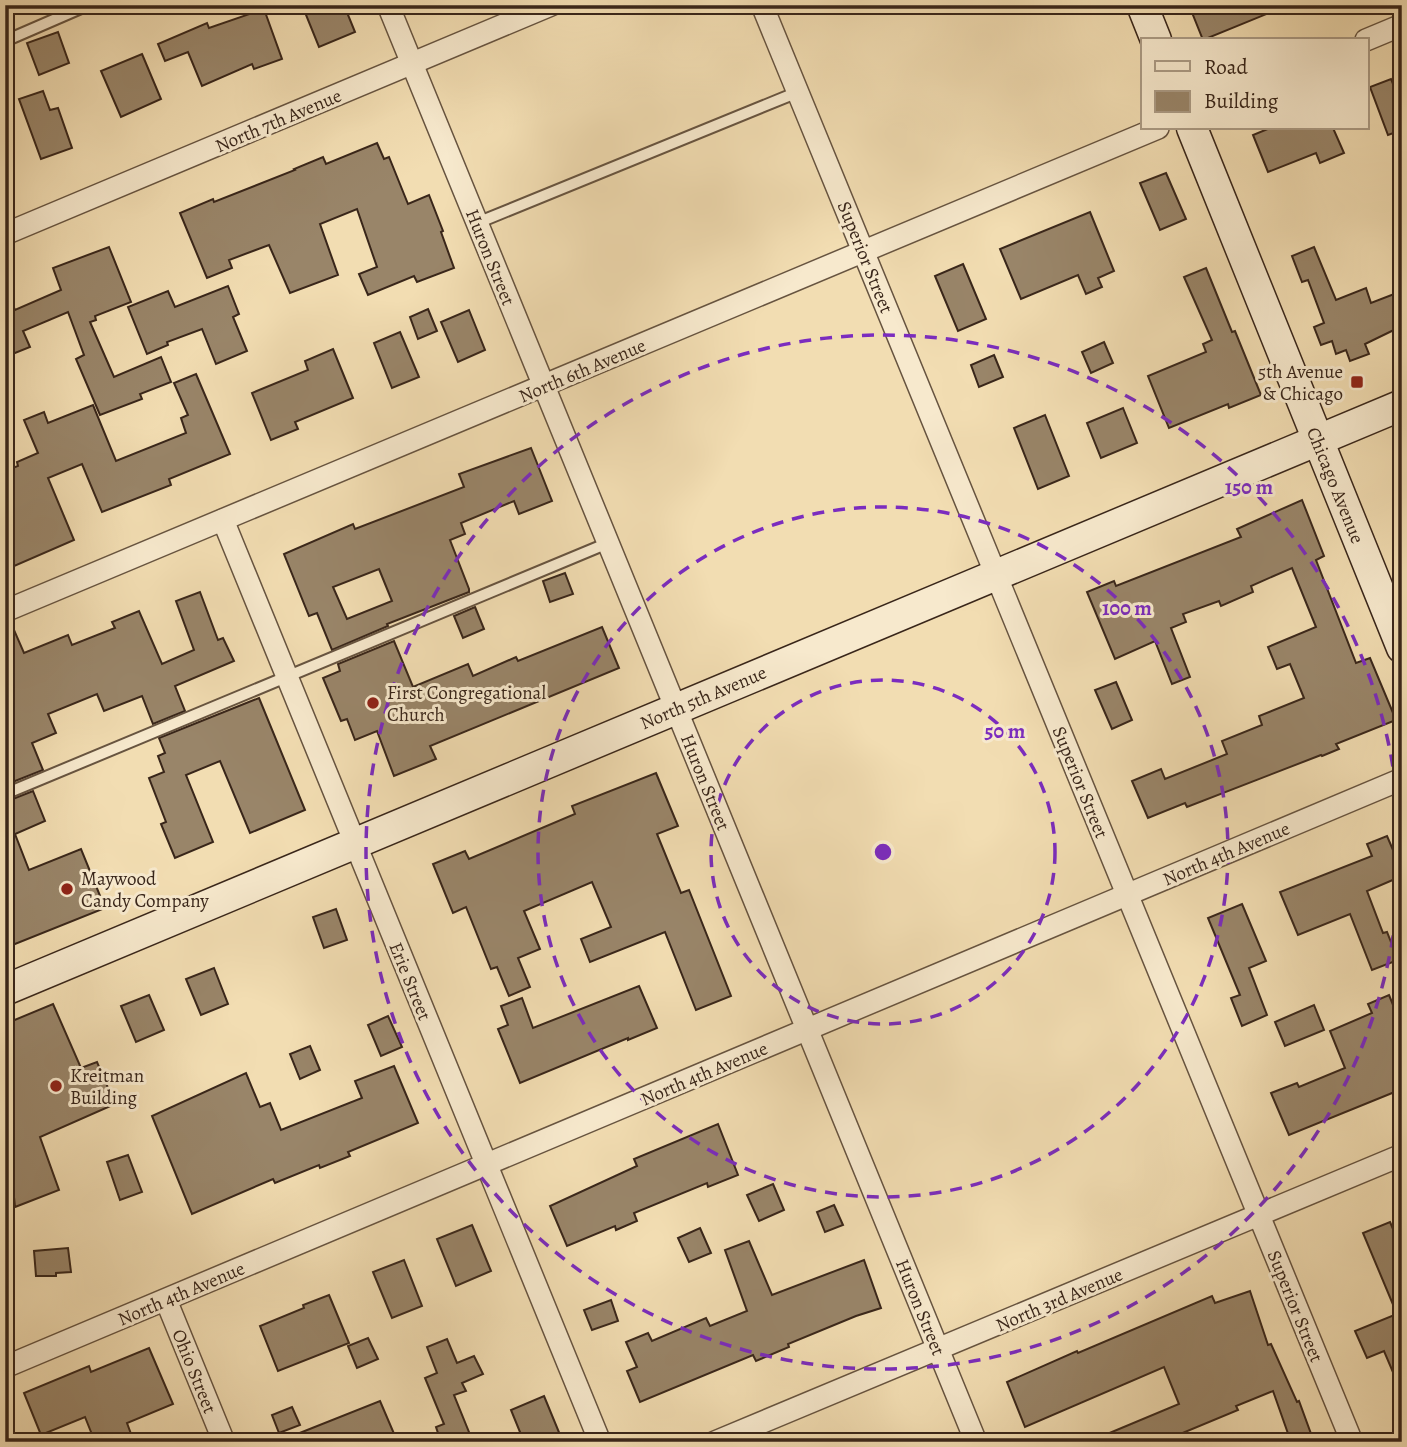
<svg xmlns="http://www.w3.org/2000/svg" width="1407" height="1447" font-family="Alegreya,serif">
  <rect width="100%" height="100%" fill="#f2ddb2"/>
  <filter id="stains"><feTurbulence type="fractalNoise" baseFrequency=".00286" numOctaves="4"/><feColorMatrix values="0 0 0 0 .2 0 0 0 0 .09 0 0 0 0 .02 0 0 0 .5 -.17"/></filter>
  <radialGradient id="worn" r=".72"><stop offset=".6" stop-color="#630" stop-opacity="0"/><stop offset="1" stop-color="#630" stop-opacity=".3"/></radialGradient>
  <!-- building -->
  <g fill="#998569" stroke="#39261a" stroke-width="2" fill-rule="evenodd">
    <path d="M302,5H344L355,32L319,47Z"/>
    <path d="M1189,5H1286V6L1203,40Z"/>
    <path d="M264,9L282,59L254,69L252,64L202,86L188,52L165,61L158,44L207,23L209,28Z"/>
    <path d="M58,32L69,63L39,75L27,43Z"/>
    <path d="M142,54L161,99L121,117L101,71Z"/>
    <path d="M1391,79L1402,107V130L1388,135L1370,87Z"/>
    <path d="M43,91L50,110L58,108L72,148L41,159L19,99Z"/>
    <path d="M1270,128H1333L1344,153L1320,163L1316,153L1268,172L1253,135Z"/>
    <path d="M377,143L384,159L389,157L408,204L429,195L443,231L441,232L454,268L417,282L414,276L368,295L359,274L377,267L357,209L320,224L338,275L290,293L269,245L229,260L232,268L207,278L180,213L213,199L214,202L295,170L294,169L323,157L326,164Z"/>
    <path d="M1166,173L1186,219L1160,230L1140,183Z"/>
    <path d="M1090,212L1114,271L1098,278L1102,287L1086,294L1078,275L1021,299L1000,249Z"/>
    <path d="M109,247L131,302L95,316L96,320L90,322L114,377L161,357L171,382L140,394L142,399L100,415L76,359L84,355L68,312L23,331L30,347L5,357V288L15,310L61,290L53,268Z"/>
    <path d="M1314,247L1336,300L1366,288L1371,303L1402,291V326L1365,344L1369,354L1350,361L1346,350L1336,354L1332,341L1321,345L1314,327L1324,323L1308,280L1302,282L1292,256Z"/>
    <path d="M963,264L986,319L958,331L935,276Z"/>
    <path d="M1206,268L1232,332L1235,331L1261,395L1229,408L1228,404L1169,428L1148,376L1206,352L1203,344L1212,340L1184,277Z"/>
    <path d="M228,286L239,314L233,317L247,351L216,364L202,329L167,342L168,345L147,354L128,307L168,291L175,307Z"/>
    <path d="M428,309L437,331L418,339L410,317Z"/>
    <path d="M469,310L485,350L458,362L441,322Z"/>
    <path d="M400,332L419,377L392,388L374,343Z"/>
    <path d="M1104,342L1113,363L1091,373L1082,352Z"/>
    <path d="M333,349L353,398L295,422L298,429L271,440L252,393L308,370L305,361Z"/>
    <path d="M994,355L1003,377L979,387L971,365Z"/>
    <path d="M196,374L230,454L169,479L171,485L102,512L82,464L48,478L74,540L5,570V471L18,466L17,462L38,453L24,420L44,412L48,423L93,405L116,461L186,433L181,418L188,415L174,383Z"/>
    <path d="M1123,408L1137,443L1101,458L1087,423Z"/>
    <path d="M1045,415L1069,476L1038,489L1014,428Z"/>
    <path d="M531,448L552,501L519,514L514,501L461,523L465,534L450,540L469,589V592L387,624L388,626L332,650L317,613L309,616L284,554L353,524L355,529L464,487L459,474ZM379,569L392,601L347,619L333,587Z"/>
    <path d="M1302,500L1324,556L1316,560L1356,663L1370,658L1396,720L1336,744L1339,749L1322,756L1321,755L1187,807L1185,803L1148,818L1132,781L1161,769L1165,779L1227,754L1222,741L1262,725L1259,716L1304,698L1290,664L1277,669L1268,647L1316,627L1292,568L1251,586L1253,592L1221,606L1219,601L1183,614L1186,622L1171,628L1190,677L1172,684L1155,641L1115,659L1087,592L1114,581L1116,586L1241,537L1237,529Z"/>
    <path d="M565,573L573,594L550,602L543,581Z"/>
    <path d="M200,592L218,640L223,638L234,661L175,686L185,711L153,724L142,696L104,711L97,694L48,714L56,733L32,743L43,770L5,785V624L11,623L24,653L68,635L72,645L115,628L112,622L139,611L162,664L194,650L176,601Z"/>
    <path d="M475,607L484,629L463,638L454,616Z"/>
    <path d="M602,627L619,668L430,746L436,759L394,776L377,731L355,740L347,719L341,721L323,678L340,671L338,664L394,641L413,687L468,664L473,676L516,657L518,661Z"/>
    <path d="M1116,682L1132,720L1112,729L1095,690Z"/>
    <path d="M259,698L305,810L250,833L220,761L186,775L213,842L175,858L161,824L166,822L149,778L164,772L158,756L165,753L159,738Z"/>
    <path d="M656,773L678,826L657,834L681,893L689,890L731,996L696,1010L665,932L590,962L581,939L611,927L592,882L524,911L540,949L518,958L530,987L509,996L497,967L491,969L466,907L453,913L433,864L465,851L469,859L575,814L572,806Z"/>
    <path d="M33,791L45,821L15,834L29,870L81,849L105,908L5,948V802Z"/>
    <path d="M1387,836L1402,871V876L1367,891L1383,933L1387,932L1398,960L1372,970L1350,914L1298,935L1280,892L1372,856L1367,844Z"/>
    <path d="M1242,904L1266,961L1249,968L1267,1015L1242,1026L1231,998L1240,995L1208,918Z"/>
    <path d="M336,909L347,940L324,948L313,917Z"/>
    <path d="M214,968L228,1004L201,1015L186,979Z"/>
    <path d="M639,986L657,1028L628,1040V1038L520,1083L498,1029L508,1025L501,1006L522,998L533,1028Z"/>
    <path d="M149,995L164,1030L136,1042L121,1006Z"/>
    <path d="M1389,995L1402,1027V1089L1289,1135L1271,1093L1297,1083L1299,1087L1345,1068L1330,1031L1372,1013L1368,1004Z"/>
    <path d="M53,1004L81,1068L97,1062L115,1104L40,1137L59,1190L15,1207L5,1107V1024Z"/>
    <path d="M1314,1005L1324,1030L1285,1046L1275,1022Z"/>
    <path d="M388,1016L402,1047L381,1056L368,1025Z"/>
    <path d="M310,1046L320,1070L300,1079L290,1054Z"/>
    <path d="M394,1066L418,1123L348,1152L350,1156L320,1168L319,1165L275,1183L273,1179L192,1214L152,1116L246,1073L260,1107L270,1103L281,1130L362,1098L355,1081Z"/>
    <path d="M718,1124L738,1175L708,1187L707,1183L634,1213L637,1221L616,1230L615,1226L567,1246L550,1206L637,1166L634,1159Z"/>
    <path d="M128,1155L142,1192L120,1200L107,1162Z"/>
    <path d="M773,1184L784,1210L759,1221L747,1195Z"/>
    <path d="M834,1205L843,1225L825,1232L817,1212Z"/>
    <path d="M1390,1222L1402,1250L1401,1391L1384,1351L1367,1358L1355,1331L1397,1314L1363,1233Z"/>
    <path d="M472,1225L491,1271L456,1286L437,1239Z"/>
    <path d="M700,1228L711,1253L689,1262L678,1238Z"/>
    <path d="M749,1241L772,1295L864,1260L881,1308L856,1316L788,1344L789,1347L756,1361L753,1355L640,1402L627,1371L637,1367L626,1342L648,1333L652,1341L706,1318L710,1326L747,1311L725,1250Z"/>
    <path d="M68,1248L71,1272L56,1273V1276H36L34,1251Z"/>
    <path d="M404,1260L422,1306L392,1318L373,1272Z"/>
    <path d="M1250,1291L1268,1345L1271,1344L1297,1402L1299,1401L1314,1442H1291L1273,1391L1236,1406L1238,1410L1161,1442H1088L1179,1404L1164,1367L1025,1427L1007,1382L1077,1351L1078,1353L1212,1296L1215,1303Z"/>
    <path d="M329,1295L349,1343L278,1371L260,1326L304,1308L303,1305Z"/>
    <path d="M611,1300L618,1321L592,1330L584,1310Z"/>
    <path d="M368,1338L378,1359L357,1368L348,1346Z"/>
    <path d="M447,1339L457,1363L474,1356L483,1374L462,1383L466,1391L454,1395L473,1442H441L436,1427L444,1424L425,1378L437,1373L427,1347Z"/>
    <path d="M149,1348L173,1404L127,1423L134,1442H95L85,1417L41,1435L24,1393L89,1366L91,1372Z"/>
    <path d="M544,1396L563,1442H524L511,1410Z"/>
    <path d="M380,1401L395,1436L381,1442H362L359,1434L340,1442H277Z"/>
    <path d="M292,1407L300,1425L279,1433L272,1415Z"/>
  </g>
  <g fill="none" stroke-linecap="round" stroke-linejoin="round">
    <defs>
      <g id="lane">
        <path d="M5,41L88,5"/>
        <path d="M477,223L798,92"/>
        <path d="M5,794L608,543"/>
      </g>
      <g id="street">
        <path d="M388,5L976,1442"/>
        <path d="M762,5L1352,1442"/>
        <path d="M1366,40L1402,25"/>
        <path d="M5,234L551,5"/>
        <path d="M223,520L600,1442"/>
        <path d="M5,611L1158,128"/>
        <path d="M166,1300L224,1442"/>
        <path d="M5,1367L1402,779"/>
        <path d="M715,1442L1402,1155"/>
      </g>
      <g id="secondary">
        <path d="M1142,5L1156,40"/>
        <path d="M1192,128L1402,648"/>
        <path d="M5,990L1402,405"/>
      </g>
    </defs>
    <!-- lane casing -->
    <use href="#lane" stroke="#675440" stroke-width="14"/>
    <!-- street casing -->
    <use href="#street" stroke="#675440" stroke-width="24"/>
    <!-- secondary casing -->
    <use href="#secondary" stroke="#39261a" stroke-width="33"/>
    <!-- lane -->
    <use href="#lane" stroke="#f7e9cd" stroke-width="10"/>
    <!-- street -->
    <use href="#street" stroke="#f7e9cd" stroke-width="21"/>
    <!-- secondary -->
    <use href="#secondary" stroke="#f7e9cd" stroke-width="30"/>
  </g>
  <!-- distance rings -->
  <g fill="none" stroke="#7b2cbf" stroke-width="3.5" stroke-dasharray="12 9">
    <circle cx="883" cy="852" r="172"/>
    <circle cx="883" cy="852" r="345"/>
    <circle cx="883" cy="852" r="517"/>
  </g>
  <!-- markers -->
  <g fill="#8f2418" stroke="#f7e9cd" stroke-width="2.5">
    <rect x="1350" y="375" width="14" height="14" rx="3.5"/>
    <circle cx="373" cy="703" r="7"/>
    <circle cx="67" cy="889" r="7"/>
    <circle cx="56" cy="1086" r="7"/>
  </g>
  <g text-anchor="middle" stroke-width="6" stroke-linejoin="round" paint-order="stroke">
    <!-- street labels -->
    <g font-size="19" fill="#39261a" stroke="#f7e9cd">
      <text transform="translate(278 120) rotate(-23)" y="7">North 7th Avenue</text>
      <text transform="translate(491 257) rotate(68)" y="7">Huron Street</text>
      <text transform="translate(866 257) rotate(68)" y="7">Superior Street</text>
      <text transform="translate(582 370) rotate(-23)" y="7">North 6th Avenue</text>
      <text transform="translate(1336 485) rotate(68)" y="7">Chicago Avenue</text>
      <text transform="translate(703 697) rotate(-23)" y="7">North 5th Avenue</text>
      <text transform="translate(706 782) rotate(68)" y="7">Huron Street</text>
      <text transform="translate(1081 782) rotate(68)" y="7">Superior Street</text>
      <text transform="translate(1226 853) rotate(-23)" y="7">North 4th Avenue</text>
      <text transform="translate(411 981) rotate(68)" y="7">Erie Street</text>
      <text transform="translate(704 1073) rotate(-23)" y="7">North 4th Avenue</text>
      <text transform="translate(181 1293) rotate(-23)" y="7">North 4th Avenue</text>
      <text transform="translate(1059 1299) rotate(-23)" y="7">North 3rd Avenue</text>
      <text transform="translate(1296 1306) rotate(68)" y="7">Superior Street</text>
      <text transform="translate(921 1307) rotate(68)" y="7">Huron Street</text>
      <text transform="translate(195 1371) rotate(68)" y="7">Ohio Street</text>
    </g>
    <!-- poi labels -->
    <g font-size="19" fill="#39261a" stroke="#f7e9cd" text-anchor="start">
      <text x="1343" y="378" text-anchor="end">5th Avenue<tspan x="1343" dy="22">&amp; Chicago</tspan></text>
      <text x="387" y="699">First Congregational<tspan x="387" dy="22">Church</tspan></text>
      <text x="81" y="885">Maywood<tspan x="81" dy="22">Candy Company</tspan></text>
      <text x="70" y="1082">Kreitman<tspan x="70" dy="22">Building</tspan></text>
    </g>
  </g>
  <circle cx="883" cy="852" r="10" fill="#7b2cbf" stroke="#f7e9cd" stroke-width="3.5"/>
  <g font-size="21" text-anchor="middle" font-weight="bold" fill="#7b2cbf" stroke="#f7e9cd" stroke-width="6" stroke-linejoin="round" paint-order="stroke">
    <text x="1249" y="494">150 m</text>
    <text x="1127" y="615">100 m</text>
    <text x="1005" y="738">50 m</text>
  </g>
  <!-- margin -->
  <rect width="1407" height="1447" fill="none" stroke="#f2ddb2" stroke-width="28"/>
  <rect x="7" y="7" width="1393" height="1433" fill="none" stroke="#39261a" stroke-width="3.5"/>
  <rect x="14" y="14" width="1379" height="1419" fill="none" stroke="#39261a" stroke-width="2"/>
  <!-- legend -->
  <rect x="1141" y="38" width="228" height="91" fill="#f7e9cd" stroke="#ab9b85" stroke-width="2"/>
  <rect x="1155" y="61" width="35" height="10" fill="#f7e9cd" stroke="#ab9b85" stroke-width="2"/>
  <text x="1204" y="74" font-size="21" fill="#39261a">Road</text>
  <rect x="1155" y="91" width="35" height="21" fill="#998569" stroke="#ab9b85" stroke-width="2"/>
  <text x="1204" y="108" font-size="21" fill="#39261a">Building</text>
  <rect width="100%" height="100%" filter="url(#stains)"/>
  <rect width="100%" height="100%" fill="url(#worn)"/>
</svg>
